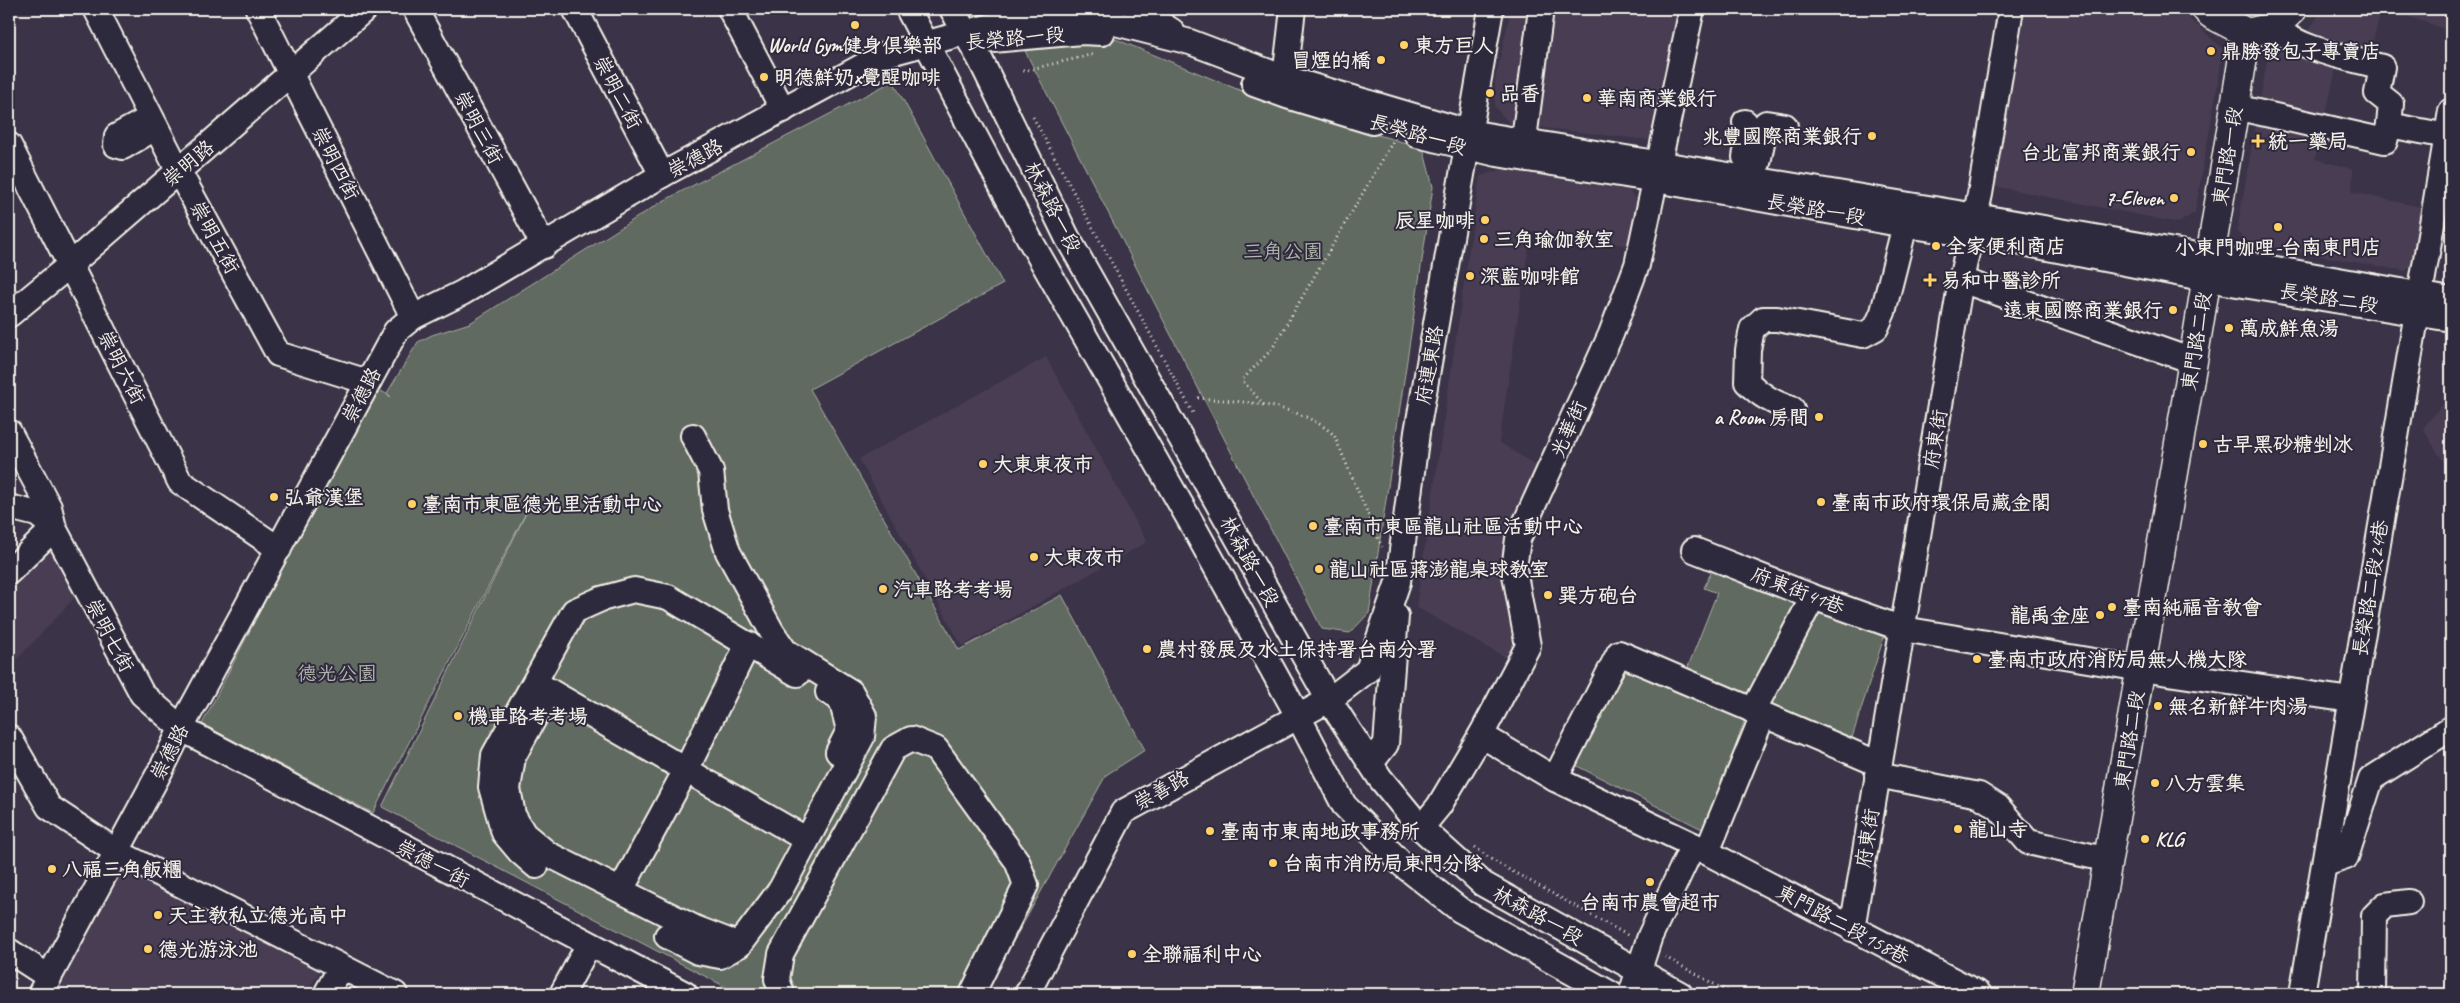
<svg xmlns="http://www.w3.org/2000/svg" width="2460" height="1003" font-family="Caveat,'LXGW WenKai TC',sans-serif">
  <rect width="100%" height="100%" fill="#3b3347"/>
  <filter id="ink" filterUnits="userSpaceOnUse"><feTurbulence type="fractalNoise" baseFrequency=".02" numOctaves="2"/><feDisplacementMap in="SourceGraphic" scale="10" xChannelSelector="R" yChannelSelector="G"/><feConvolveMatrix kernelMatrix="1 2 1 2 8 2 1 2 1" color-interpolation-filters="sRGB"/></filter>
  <g filter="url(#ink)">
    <!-- built -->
    <g fill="#493e53">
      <path d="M1511,9H1662L1686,13L1663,130L1648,140L1510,124L1495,107V80Z"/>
      <path d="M2020,9H2183L2188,17L2222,48L2220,71L2195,212L2179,223L1989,185Z"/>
      <path d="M2322,9H2381L2370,54L2341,48L2315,159L2353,169L2352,192L2425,208L2419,256L2405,271L2247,243L2237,231L2268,55L2279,41L2307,34Z"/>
      <path d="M2386,9H2451V31Z"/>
      <path d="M1503,169L1629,190L1638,203L1630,246L1531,231L1499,442L1543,470L1507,561L1520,645L1510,660L1416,607L1480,176Z"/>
      <path d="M1046,357L1147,542L962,646L859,459Z"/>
      <path d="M2451,394V475L2423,428Z"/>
      <path d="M50,534L76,596L9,668V577Z"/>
      <path d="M121,865L324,965L305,994H50Z"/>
    </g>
    <!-- green -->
    <g fill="#606b60" stroke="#aaaea4">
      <path d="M1066,38H1113L1278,106L1423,148L1433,187L1369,613L1350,633L1322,629L1023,47Z"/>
      <path d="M893,81L1003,284L810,389L959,650L1062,595L1145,750L1106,775L984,994H739L382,807L536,493L373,813L202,724L375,387L391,397L387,393L418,342L432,335L470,323L663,201Z"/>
      <path d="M1713,568L1884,637L1850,744L1751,702L1706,831L1573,764L1621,664L1680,687L1717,593L1704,588Z"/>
    </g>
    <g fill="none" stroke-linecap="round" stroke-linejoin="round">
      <defs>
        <g id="minor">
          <path d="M96,9L178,170L278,354L368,382"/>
          <path d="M258,9L413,317"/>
          <path d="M415,9L544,246"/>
          <path d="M575,9L662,175"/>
          <path d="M730,9L783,110"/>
          <path d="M908,9L1030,240L1196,531L1298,716L1344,805L1403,865L1460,910L1611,994"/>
          <path d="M952,9L981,61L1067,237L1329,700L1380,778L1421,828L1483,884L1680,994"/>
          <path d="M1137,9L1172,31"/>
          <path d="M2274,27C2302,51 2348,57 2382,67L2377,93L2391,104L2389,125"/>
          <path d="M971,42L1082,32L1102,33"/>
          <path d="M1285,78L1293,9"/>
          <path d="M1254,84L1287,96L1373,122"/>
          <path d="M2235,107L2385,141L2389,125L2447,136"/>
          <path d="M153,122L145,134L123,147L116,145L117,136L139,124Z"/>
          <path d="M1417,135L1497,154L1656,180L1905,225L2007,240L2207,279L2451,319"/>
          <path d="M1524,139L1541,9"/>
          <path d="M9,145L180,482L279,549"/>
          <path d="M1745,157L1750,129L1745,122"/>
          <path d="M1747,178L1758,163L1766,123L1785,126"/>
          <path d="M1961,280L2193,361"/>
          <path d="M9,315L70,265L365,9"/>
          <path d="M1792,409C1774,403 1761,396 1747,382L1748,350L1752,329L1763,319H1777L1863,335L1876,328L1883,312L1905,225"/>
          <path d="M9,432L49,507L54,528L9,572"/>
          <path d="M9,507L37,514L54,528L142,694L182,729L685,994"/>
          <path d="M1694,550L1813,597L1903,629L2141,669L2351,700"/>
          <path d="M537,684L797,834"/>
          <path d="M549,691L513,757L508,789L513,815L524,834L548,854L695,928L739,945L781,889L862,737L864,716L851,692L785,651L772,632L728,552L715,510L711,471L693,436"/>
          <path d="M828,692L841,699L849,730L838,752"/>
          <path d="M1753,711L1813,597"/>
          <path d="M1481,735L1555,779L1693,845L1979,994"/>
          <path d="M9,737L49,807L117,852L395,994"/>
          <path d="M1371,763L1386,744L1396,616"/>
          <path d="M1877,775L1979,795L1998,807L2028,842L2109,860"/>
          <path d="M1555,779L1619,653L1879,764"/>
          <path d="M1421,828L1439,806L1481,735L1528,646L1514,569L1518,539L1611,334L1637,265L1692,9"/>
          <path d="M1707,852L1763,715"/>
          <path d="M2325,864L2346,857L2371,779L2451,728"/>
          <path d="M536,866L520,852L504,833L491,787L494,755L574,611L601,599L634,590L668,597L797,674"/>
          <path d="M621,890L686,770L748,644"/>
          <path d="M1852,929L1961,280L1980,194L2011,9"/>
          <path d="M667,936L698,952L720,956L739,945L743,938"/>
          <path d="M9,951L49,977"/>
          <path d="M40,994L164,764L187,717L396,331L413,317L462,293L662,175L883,55L994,25L1048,16L1092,17L1190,42L1285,78L1468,132L1976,216L2451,300"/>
          <path d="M326,994L341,967"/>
          <path d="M562,994L589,944"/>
          <path d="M782,994L777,979L781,954L893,749L911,739L936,749L1017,861L1026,885L972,994"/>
          <path d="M1027,994L1123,812L1329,700L1368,670L1398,582L1417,432L1491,9"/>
          <path d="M1631,994L1650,936L1693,845"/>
          <path d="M2302,994L2451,111"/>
          <path d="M2373,994L2374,916L2385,905L2409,902"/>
        </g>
        <g id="major">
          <path d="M2206,9L2211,14L2247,33L2274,27L2293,9"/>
          <path d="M2085,994L2193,361L2247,33"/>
        </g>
      </defs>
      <!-- minor casing -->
      <use href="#minor" stroke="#f4f1e8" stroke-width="28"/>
      <!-- major casing -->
      <use href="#major" stroke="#f4f1e8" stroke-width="31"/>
      <!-- path -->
      <g stroke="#f4f1e8" stroke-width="3" stroke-dasharray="1 4" stroke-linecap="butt">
        <path d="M1023,71L1095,54"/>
        <path d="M1033,117L1194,415"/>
        <path d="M1198,398C1243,402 1299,403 1334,435L1382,547"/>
        <path d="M1264,405L1242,380L1272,349L1395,138"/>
        <path d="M1475,847L1492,860L1629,936"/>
        <path d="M1665,957L1732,994"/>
      </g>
      <!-- minor -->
      <use href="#minor" stroke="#2f2a3d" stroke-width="24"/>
      <!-- major -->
      <use href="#major" stroke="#2f2a3d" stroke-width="28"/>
    </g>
  </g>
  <!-- markers -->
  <g fill="#ffd166" stroke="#2f2a3d" stroke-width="2">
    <circle cx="855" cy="25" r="5"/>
    <circle cx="1404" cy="45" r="5"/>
    <circle cx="2211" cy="51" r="5"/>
    <circle cx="1381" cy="60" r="5"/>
    <circle cx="764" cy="77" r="5"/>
    <circle cx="1490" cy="93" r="5"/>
    <circle cx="1587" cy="98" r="5"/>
    <circle cx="1872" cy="136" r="5"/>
    <path d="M2255.5 133.5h5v5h5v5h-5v5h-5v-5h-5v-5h5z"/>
    <circle cx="2191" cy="152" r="5"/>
    <circle cx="2174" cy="198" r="5"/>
    <circle cx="1485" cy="220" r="5"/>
    <circle cx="2278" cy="227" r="5"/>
    <circle cx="1484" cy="239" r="5"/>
    <circle cx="1936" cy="246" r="5"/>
    <circle cx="1470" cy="276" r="5"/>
    <path d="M1927.5 272.5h5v5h5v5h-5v5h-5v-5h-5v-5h5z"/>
    <circle cx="2173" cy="310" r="5"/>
    <circle cx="2229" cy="328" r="5"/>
    <circle cx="1819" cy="417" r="5"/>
    <circle cx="2203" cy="444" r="5"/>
    <circle cx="983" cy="464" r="5"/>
    <circle cx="274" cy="497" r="5"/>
    <circle cx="1821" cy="502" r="5"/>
    <circle cx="412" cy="504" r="5"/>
    <circle cx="1313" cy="526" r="5"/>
    <circle cx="1034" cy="557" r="5"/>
    <circle cx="1319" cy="569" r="5"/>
    <circle cx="883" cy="589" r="5"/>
    <circle cx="1548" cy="595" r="5"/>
    <circle cx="2112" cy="607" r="5"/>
    <circle cx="2100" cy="615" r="5"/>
    <circle cx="1147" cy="649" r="5"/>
    <circle cx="1977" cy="659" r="5"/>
    <circle cx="2158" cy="706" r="5"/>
    <circle cx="458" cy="716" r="5"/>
    <circle cx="2155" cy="783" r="5"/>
    <circle cx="1958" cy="829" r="5"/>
    <circle cx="1210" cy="831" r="5"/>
    <circle cx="2145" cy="839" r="5"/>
    <circle cx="1273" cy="863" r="5"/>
    <circle cx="52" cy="869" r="5"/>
    <circle cx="1650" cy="882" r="5"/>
    <circle cx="158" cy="915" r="5"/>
    <circle cx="148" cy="949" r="5"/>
    <circle cx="1132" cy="954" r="5"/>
  </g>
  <g text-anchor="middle" stroke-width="4" stroke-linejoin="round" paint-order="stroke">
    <!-- street labels -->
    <g font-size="20" fill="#f4f1e8" stroke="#2f2a3d">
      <text transform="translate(1015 38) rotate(-5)" y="7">長榮路一段</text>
      <text transform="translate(618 92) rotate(62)" y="7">崇明二街</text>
      <text transform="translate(479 127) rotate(62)" y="7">崇明三街</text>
      <text transform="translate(1418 134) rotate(16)" y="7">長榮路一段</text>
      <text transform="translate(2227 156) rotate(-81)" y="7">東門路一段</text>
      <text transform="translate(695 158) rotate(-28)" y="7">崇德路</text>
      <text transform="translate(188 163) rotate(-40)" y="7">崇明路</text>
      <text transform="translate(336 163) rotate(63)" y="7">崇明四街</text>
      <text transform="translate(1053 207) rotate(63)" y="7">林森路一段</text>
      <text transform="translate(1816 209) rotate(10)" y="7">長榮路一段</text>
      <text transform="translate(215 237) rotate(61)" y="7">崇明五街</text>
      <text transform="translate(2329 298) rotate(9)" y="7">長榮路二段</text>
      <text transform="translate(2196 341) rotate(-81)" y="7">東門路二段</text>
      <text transform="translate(1429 365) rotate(-80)" y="7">府連東路</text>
      <text transform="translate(122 367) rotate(63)" y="7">崇明六街</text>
      <text transform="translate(361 395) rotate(-62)" y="7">崇德路</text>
      <text transform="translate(1568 429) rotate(-66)" y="7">光華街</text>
      <text transform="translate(1935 439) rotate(-81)" y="7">府東街</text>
      <text transform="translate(1250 561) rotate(61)" y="7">林森路一段</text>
      <text transform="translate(2370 588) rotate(-81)" y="7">長榮路二段24巷</text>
      <text transform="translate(1798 590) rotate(21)" y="7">府東街41巷</text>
      <text transform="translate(110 635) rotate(62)" y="7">崇明七街</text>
      <text transform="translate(2129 740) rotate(-81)" y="7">東門路二段</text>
      <text transform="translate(169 752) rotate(-63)" y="7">崇德路</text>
      <text transform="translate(1161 790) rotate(-29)" y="7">崇善路</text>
      <text transform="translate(1867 838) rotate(-81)" y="7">府東街</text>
      <text transform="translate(433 863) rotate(28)" y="7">崇德一街</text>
      <text transform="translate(1538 915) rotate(29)" y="7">林森路一段</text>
      <text transform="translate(1843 924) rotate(28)" y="7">東門路二段158巷</text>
    </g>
    <!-- poi labels -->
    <g font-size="20" font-weight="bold" fill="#f4f1e8" stroke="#2f2a3d" text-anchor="start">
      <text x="855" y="52" text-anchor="middle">World Gym健身俱樂部</text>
      <text x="1414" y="52">東方巨人</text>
      <text x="2221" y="58">鼎勝發包子專賣店</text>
      <text x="1371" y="67" text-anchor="end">冒煙的橋</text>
      <text x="774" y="84">明德鮮奶x覺醒咖啡</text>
      <text x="1500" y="100">品香</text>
      <text x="1597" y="105">華南商業銀行</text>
      <text x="1862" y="143" text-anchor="end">兆豐國際商業銀行</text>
      <text x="2268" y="148">統一藥局</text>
      <text x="2181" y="159" text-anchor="end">台北富邦商業銀行</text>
      <text x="2164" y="205" text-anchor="end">7-Eleven</text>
      <text x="1475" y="227" text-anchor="end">辰星咖啡</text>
      <text x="1494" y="246">三角瑜伽教室</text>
      <text x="1946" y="253">全家便利商店</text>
      <text x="2278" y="254" text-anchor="middle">小東門咖哩-台南東門店</text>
      <text x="1480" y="283">深藍咖啡館</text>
      <text x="1941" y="287">易和中醫診所</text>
      <text x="2163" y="317" text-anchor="end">遠東國際商業銀行</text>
      <text x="2239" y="335">萬成鮮魚湯</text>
      <text x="1809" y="424" text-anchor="end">a Room 房間</text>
      <text x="2213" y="451">古早黑砂糖剉冰</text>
      <text x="993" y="471">大東東夜市</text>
      <text x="284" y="504">弘爺漢堡</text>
      <text x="1831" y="509">臺南市政府環保局藏金閣</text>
      <text x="422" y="511">臺南市東區德光里活動中心</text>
      <text x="1323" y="533">臺南市東區龍山社區活動中心</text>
      <text x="1044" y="564">大東夜市</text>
      <text x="1329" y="576">龍山社區蔣澎龍桌球教室</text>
      <text x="893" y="596">汽車路考考場</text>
      <text x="1558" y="602">巽方砲台</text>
      <text x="2122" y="614">臺南純福音教會</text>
      <text x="2090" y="622" text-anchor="end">龍禹金座</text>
      <text x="1157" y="656">農村發展及水土保持署台南分署</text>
      <text x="1987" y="666">臺南市政府消防局無人機大隊</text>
      <text x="2168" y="713">無名新鮮牛肉湯</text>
      <text x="468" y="723">機車路考考場</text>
      <text x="2165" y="790">八方雲集</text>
      <text x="1968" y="836">龍山寺</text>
      <text x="1220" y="838">臺南市東南地政事務所</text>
      <text x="2155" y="846">KLG</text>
      <text x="1283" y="870">台南市消防局東門分隊</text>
      <text x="62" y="876">八福三角飯糰</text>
      <text x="1650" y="909" text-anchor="middle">台南市農會超市</text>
      <text x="168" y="922">天主教私立德光高中</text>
      <text x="158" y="956">德光游泳池</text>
      <text x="1142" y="961">全聯福利中心</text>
    </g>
    <!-- park labels -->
    <g font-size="20" fill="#b1b5ab" stroke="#2f2a3d">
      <text x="1283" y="258">三角公園</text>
      <text x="337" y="680">德光公園</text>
    </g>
  </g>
  <!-- margin -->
  <rect width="2460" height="1003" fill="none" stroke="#2f2a3d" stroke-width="30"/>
  <rect x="15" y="15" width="2430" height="973" fill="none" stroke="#f4f1e8" stroke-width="2" filter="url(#ink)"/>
</svg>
